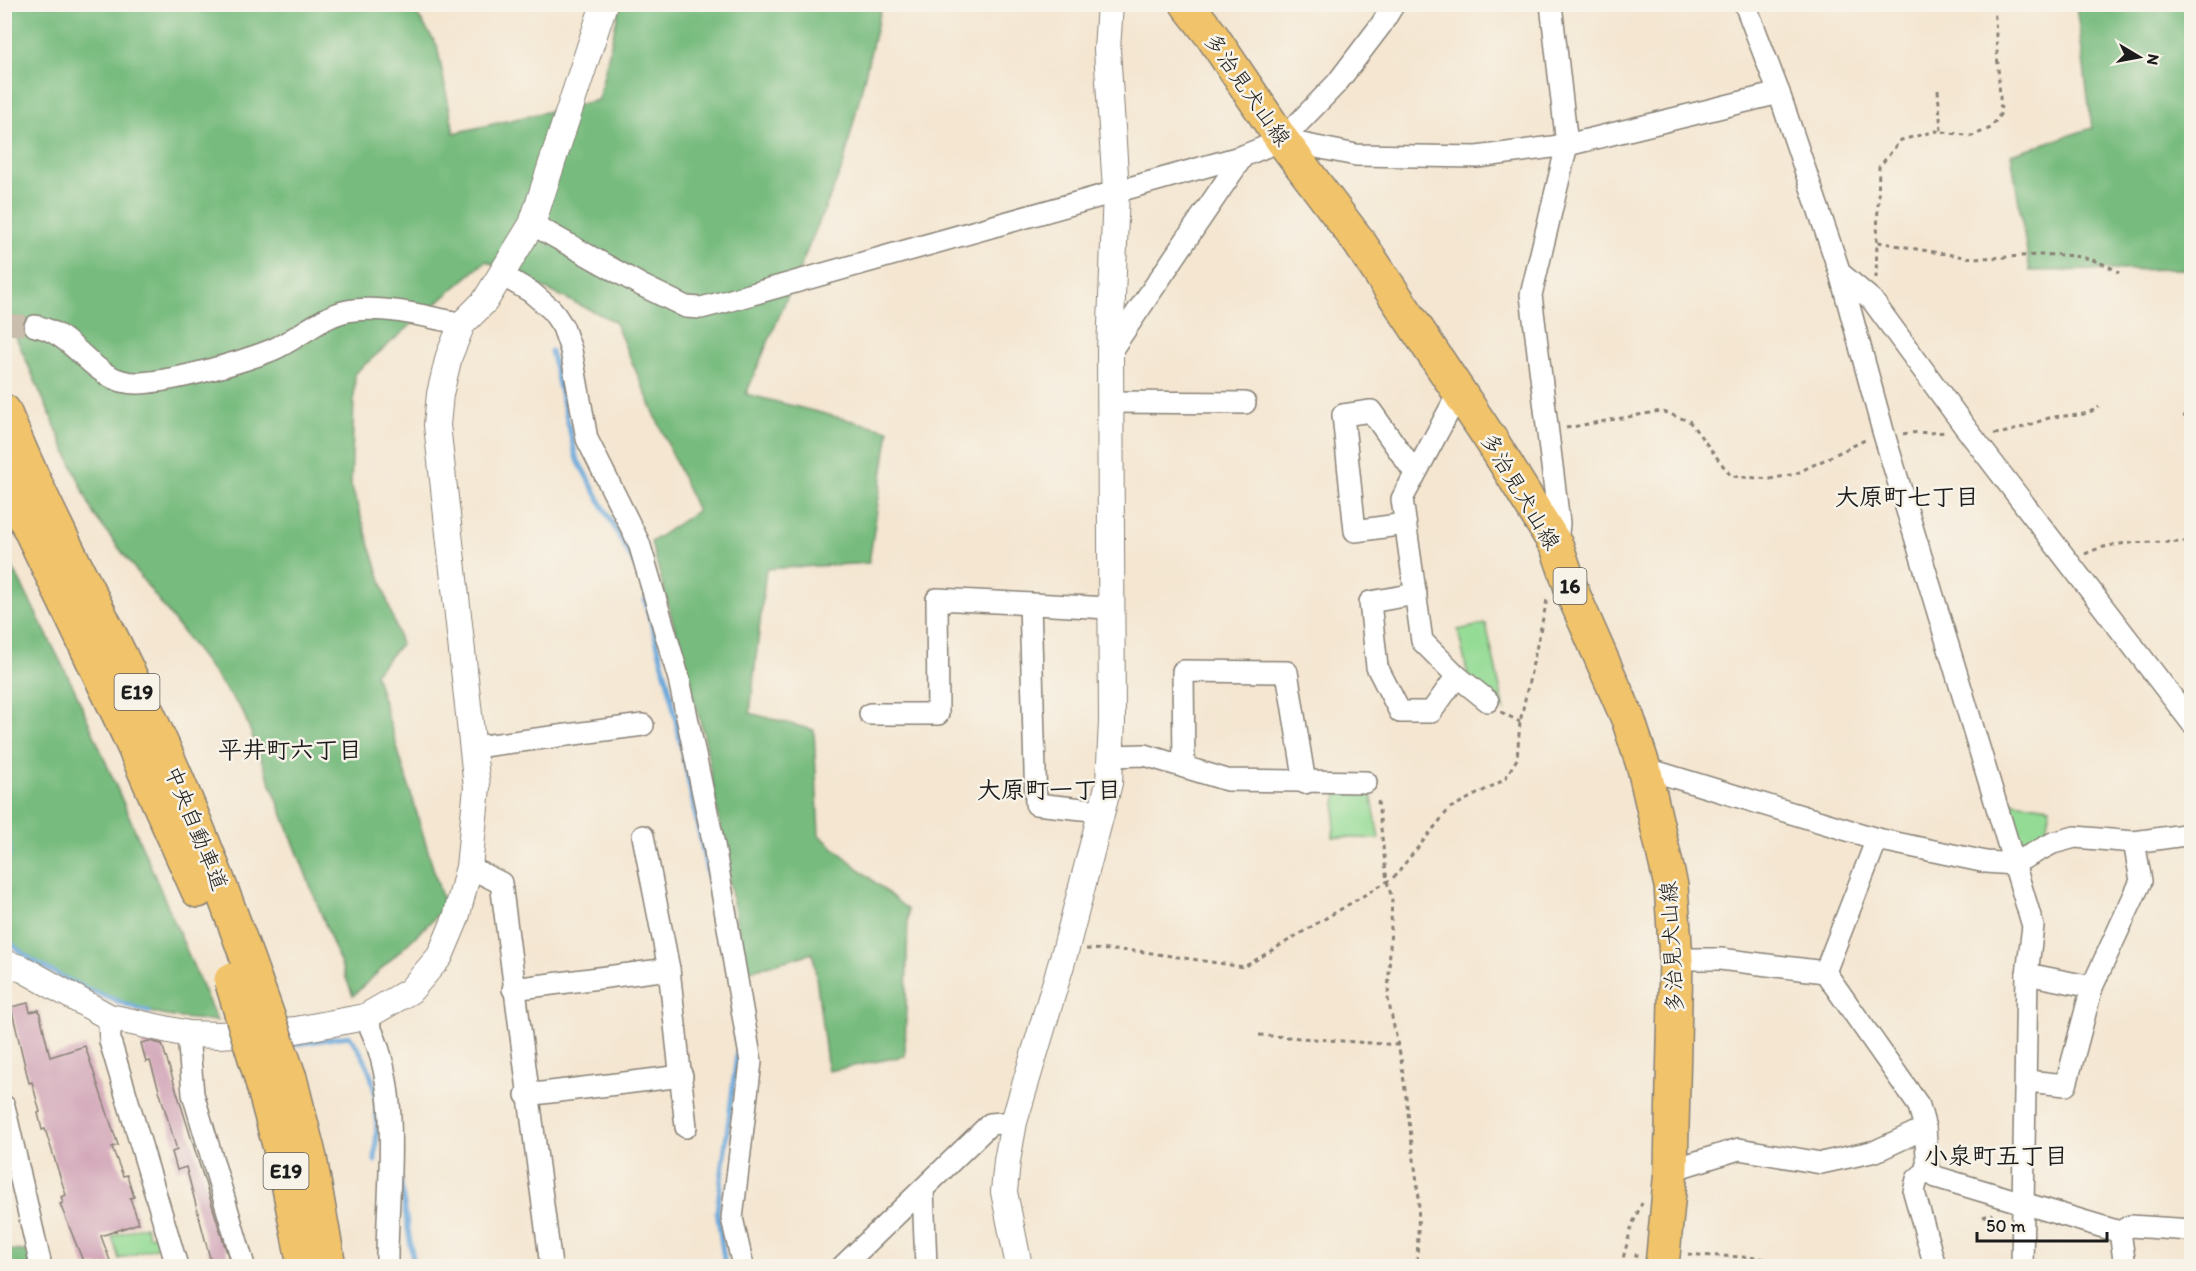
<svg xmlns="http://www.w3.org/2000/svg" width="2196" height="1271" font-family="Itim,'Klee One',sans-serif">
  <rect width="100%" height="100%" fill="#f7f3e8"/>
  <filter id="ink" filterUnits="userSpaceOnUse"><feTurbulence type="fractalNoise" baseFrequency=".0167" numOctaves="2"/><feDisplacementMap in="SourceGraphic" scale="12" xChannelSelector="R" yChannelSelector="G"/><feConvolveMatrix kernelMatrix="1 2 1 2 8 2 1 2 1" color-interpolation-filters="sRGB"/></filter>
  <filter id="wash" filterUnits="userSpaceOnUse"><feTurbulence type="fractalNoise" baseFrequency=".008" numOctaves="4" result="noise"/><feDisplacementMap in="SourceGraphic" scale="24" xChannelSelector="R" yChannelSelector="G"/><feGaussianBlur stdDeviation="1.35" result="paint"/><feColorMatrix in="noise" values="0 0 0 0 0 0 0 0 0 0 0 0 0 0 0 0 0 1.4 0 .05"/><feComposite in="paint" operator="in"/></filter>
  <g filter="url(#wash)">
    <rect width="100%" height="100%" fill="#f4e6d1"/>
    <!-- green -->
    <g fill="#94db95" stroke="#587c58" stroke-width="1.5">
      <path d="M1486,624L1505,711L1469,681L1458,630Z"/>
      <path d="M1371,793L1379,839L1333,837L1337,794Z"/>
      <path d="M1999,800L2050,807L2044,842L2014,855Z"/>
      <path d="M145,1226L149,1236L157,1234L161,1246L119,1259L112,1236Z"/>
    </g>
    <!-- forest -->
    <g fill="#77bb7e" stroke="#4a6c4d" stroke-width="1.5">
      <path d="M4,5H411L437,45L454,133L598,100L620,5H882L843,166L746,394L889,430L869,563L766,569L750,713L814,730L819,835L908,910L905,1056L828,1071L813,953L745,972L705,739L651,542L697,511L614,321L486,261L355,373L351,485L401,644L375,673L445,908L353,996L243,712L94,515L5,312Z"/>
      <path d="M2076,5H2191V269L2030,271L2011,154L2092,128Z"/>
      <path d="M5,552L74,688L217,1021C199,1019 180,1019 162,1015C120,1005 31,968 5,934Z"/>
      <path d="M4,1250L29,1251L32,1266H5Z"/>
    </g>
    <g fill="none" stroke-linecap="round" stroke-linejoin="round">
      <!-- stream -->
      <g stroke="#68a7da" stroke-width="5">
        <path d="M551,351L576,457L635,565"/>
        <path d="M645,600L669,687L714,904"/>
        <path d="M4,835C13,844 8,858 4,870"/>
        <path d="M4,936C31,969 108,999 149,1012"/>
        <path d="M290,1045L349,1036C381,1074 378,1114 375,1161"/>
        <path d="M399,1174L414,1266"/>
        <path d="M725,1266L717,1211L738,1047L735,1032"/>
      </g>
    </g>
    <g id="blocks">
      <!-- building -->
      <g fill="#d0a2b6">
        <path d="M28,1003L30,1012L39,1010L50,1057L85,1046L118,1145L112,1147L123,1176L127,1175L134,1197L130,1198L139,1223L101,1236L112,1266H85L60,1204L63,1203L61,1197L66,1195L45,1129L42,1130L38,1113L40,1112L32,1082L29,1083L11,1007Z"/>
        <path d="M149,1041L162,1044L231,1266H212L186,1167L177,1170L172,1152L177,1150L159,1090L150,1061L146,1062L141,1043Z"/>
      </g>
    </g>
  </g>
  <g filter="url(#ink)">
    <use href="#blocks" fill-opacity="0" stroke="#888176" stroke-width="1.5"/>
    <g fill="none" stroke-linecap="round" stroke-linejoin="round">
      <!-- minor-tunnel -->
      <path stroke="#c9bead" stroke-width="21" stroke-dasharray="21 10" stroke-linecap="butt" d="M4,324L35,326"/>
      <defs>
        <g id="minor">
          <path d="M1551,4L1567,145L1531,295L1559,523L1557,544"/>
          <path d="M1745,4L1779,93L1840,273L1883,431L2033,926L2027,974L2022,1266"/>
          <path d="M1282,140L1356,155L1477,157L1567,145L1779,93"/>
          <path d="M532,224L641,285L686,307L701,308L724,302L1243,156L1282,140L1337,83L1381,25L1394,4"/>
          <path d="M1840,273L1872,300L1965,427L2192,723"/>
          <path d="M502,275L531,292L552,310L563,327L571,350L587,439L639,543L679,679L714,845L751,1062L732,1218L743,1266"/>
          <path d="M35,326C79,334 92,385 140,383C175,381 239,363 272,350C299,339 325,312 354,310C388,306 429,317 462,324"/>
          <path d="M1110,352L1243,156"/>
          <path d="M1459,392L1402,499L1422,641L1457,676L1488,701"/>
          <path d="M1109,402L1245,403"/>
          <path d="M1405,524L1355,531L1343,415L1371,411L1415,473"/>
          <path d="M1416,594L1370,602L1377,667L1400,712H1431L1457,676"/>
          <path d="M1030,604L1036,804L1101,811"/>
          <path d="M870,714H938L937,599L1109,608"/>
          <path d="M475,747L643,725"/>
          <path d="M1110,756L1145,755L1227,780L1366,782"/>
          <path d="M1184,767L1183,671L1287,672L1305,783"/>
          <path d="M1644,768L1877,839L1986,862L2013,864L2053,843L2075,837L2134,842L2192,834"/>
          <path d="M643,836L669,969L686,1127"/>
          <path d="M469,867L501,883L551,1266"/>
          <path d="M1676,959H1720L1825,972L1919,1106L1925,1128L1928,1170L1936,1177L2120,1232L2125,1266"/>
          <path d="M1825,972L1877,839"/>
          <path d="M2027,974L2092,987"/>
          <path d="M513,989L669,969"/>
          <path d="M109,1017L110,1041L177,1266"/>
          <path d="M365,1017C405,1089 386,1187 387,1266"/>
          <path d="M188,1034L193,1094L244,1266"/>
          <path d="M2027,1081L2066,1085L2092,987L2141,881L2134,842"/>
          <path d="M526,1095L682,1076"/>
          <path d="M4,1106L41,1266"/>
          <path d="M1671,1170L1739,1149L1821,1163L1876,1151L1925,1128"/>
          <path d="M1928,1170L1917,1179L1914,1192L1935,1266"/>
          <path d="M923,1189L926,1266"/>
          <path d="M2120,1232L2130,1226L2192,1230"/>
          <path d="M843,1266L990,1124L1014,1122"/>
        </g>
        <g id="tertiary">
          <path d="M4,963L23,969L109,1017L188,1034L219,1035L296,1030L365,1017L410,991L440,956L456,918L469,867L477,787L437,425L440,394L449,356L462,324L485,301L532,224L604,4"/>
          <path d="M1019,1266L1004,1192L1007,1161L1014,1122L1066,948L1109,783L1112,722L1110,352L1116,190L1107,50L1110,4"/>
        </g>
        <path id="primary" d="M1187,4L1212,36L1282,140L1359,242L1493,443L1557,547L1573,594L1628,719L1644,768L1671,886L1676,959L1671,1170L1662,1266"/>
        <g id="motorway">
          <path d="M4,411C48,521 108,623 156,731C193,813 225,896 255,980"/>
          <path d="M4,475L127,732L198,891"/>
          <path d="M261,1078L285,1167L304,1266"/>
          <path d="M290,1078L310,1158L329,1266"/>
        </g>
      </defs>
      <!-- minor casing -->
      <use href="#minor" stroke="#888176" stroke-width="24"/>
      <!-- tertiary casing -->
      <use href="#tertiary" stroke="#888176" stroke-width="28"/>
      <!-- primary casing -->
      <use href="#primary" stroke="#888176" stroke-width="36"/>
      <!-- motorway casing -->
      <use href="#motorway" stroke="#888176" stroke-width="36"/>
      <!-- path -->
      <g stroke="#888176" stroke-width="3" stroke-dasharray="4.5 4.5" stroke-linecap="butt">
        <path d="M1938,90L1941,131"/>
        <path d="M1878,242C1907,247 1936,253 1965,257C2017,262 2075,241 2119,273"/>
        <path d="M1876,278L1879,167L1901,140L1936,131L1972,136L1991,128L2001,113L1994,4"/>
        <path d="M2183,416L2192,417"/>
        <path d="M1566,428L1661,411L1689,421L1731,476L1770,479L1795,474L1865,440"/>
        <path d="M1903,434C1919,431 1930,434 1946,432"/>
        <path d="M1994,434C2014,432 2030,424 2049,418C2070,413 2078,420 2099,407"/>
        <path d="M2085,554C2114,539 2155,543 2187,542"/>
        <path d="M1501,712L1520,722"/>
        <path d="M1378,801L1387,882L1392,898L1388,999L1401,1059L1419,1198L1417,1266"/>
        <path d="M1086,949L1138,951L1244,967L1393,878L1450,808L1504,780L1517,759L1520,722L1547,600"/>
        <path d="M1259,1035L1398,1045"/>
        <path d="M1983,1217L1993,1214"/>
        <path d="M1688,1254C1724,1258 1762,1254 1796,1266"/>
        <path d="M1621,1266L1632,1225L1642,1203"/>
        <path d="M1632,1266L1637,1253"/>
      </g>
      <!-- minor -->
      <use href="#minor" stroke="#fff" stroke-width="21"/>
      <!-- tertiary -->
      <use href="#tertiary" stroke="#fff" stroke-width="26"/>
      <!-- primary -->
      <use href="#primary" stroke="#f1c36a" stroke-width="33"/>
      <!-- motorway -->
      <use href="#motorway" stroke="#f1c36a" stroke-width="33"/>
      <defs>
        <g id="motorway-bridge">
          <path d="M231,980L261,1078"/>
          <path d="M255,980L290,1078"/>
        </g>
      </defs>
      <!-- motorway-bridge casing -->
      <use href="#motorway-bridge" stroke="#888176" stroke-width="36" stroke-linecap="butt"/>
      <!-- motorway-bridge -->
      <use href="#motorway-bridge" stroke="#f1c36a" stroke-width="33"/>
    </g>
  </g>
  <g text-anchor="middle" stroke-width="5" stroke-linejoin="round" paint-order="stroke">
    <!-- shield labels -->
    <g fill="#f7f3e8" stroke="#5e5c59" stroke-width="1.5">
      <rect x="1553.5" y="568" width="33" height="36" rx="4.5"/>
      <rect x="114.5" y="674" width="45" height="36" rx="4.5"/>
      <rect x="263.5" y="1153" width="45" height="36" rx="4.5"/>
    </g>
    <g font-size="21" font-weight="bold" fill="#1c1c1c">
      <text x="1570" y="593">16</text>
      <text x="137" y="699">E19</text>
      <text x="286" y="1178">E19</text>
    </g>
    <!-- street labels -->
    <g font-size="22" fill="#1c1c1c" stroke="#f7f3e8">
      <text transform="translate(1248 89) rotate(55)" y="8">多治見犬山線</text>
      <text transform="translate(1521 491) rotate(59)" y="8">多治見犬山線</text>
      <text transform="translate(197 828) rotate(68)" y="8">中央自動車道</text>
      <text transform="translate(1671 947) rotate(-93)" y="8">多治見犬山線</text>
    </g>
    <!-- neighbourhood labels -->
    <g font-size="24" font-weight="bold" fill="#1c1c1c" stroke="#f7f3e8">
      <text x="1907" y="505">大原町七丁目</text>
      <text x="290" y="758">平井町六丁目</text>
      <text x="1049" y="798">大原町一丁目</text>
      <text x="1996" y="1164">小泉町五丁目</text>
    </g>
  </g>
  <!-- margin -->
  <rect width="2196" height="1271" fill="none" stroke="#f7f3e8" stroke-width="24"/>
  <!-- north arrow -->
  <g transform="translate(2139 57) rotate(100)" stroke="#f7f3e8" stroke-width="4.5" paint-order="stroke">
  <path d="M0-4.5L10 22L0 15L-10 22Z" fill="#1c1c1c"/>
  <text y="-9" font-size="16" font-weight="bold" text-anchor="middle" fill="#1c1c1c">N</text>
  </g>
  <!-- scale -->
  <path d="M1977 1232v9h130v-9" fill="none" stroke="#1c1c1c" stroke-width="3"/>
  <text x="1986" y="1232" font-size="18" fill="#1c1c1c" stroke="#f7f3e8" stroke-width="4.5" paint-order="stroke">50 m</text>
</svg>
